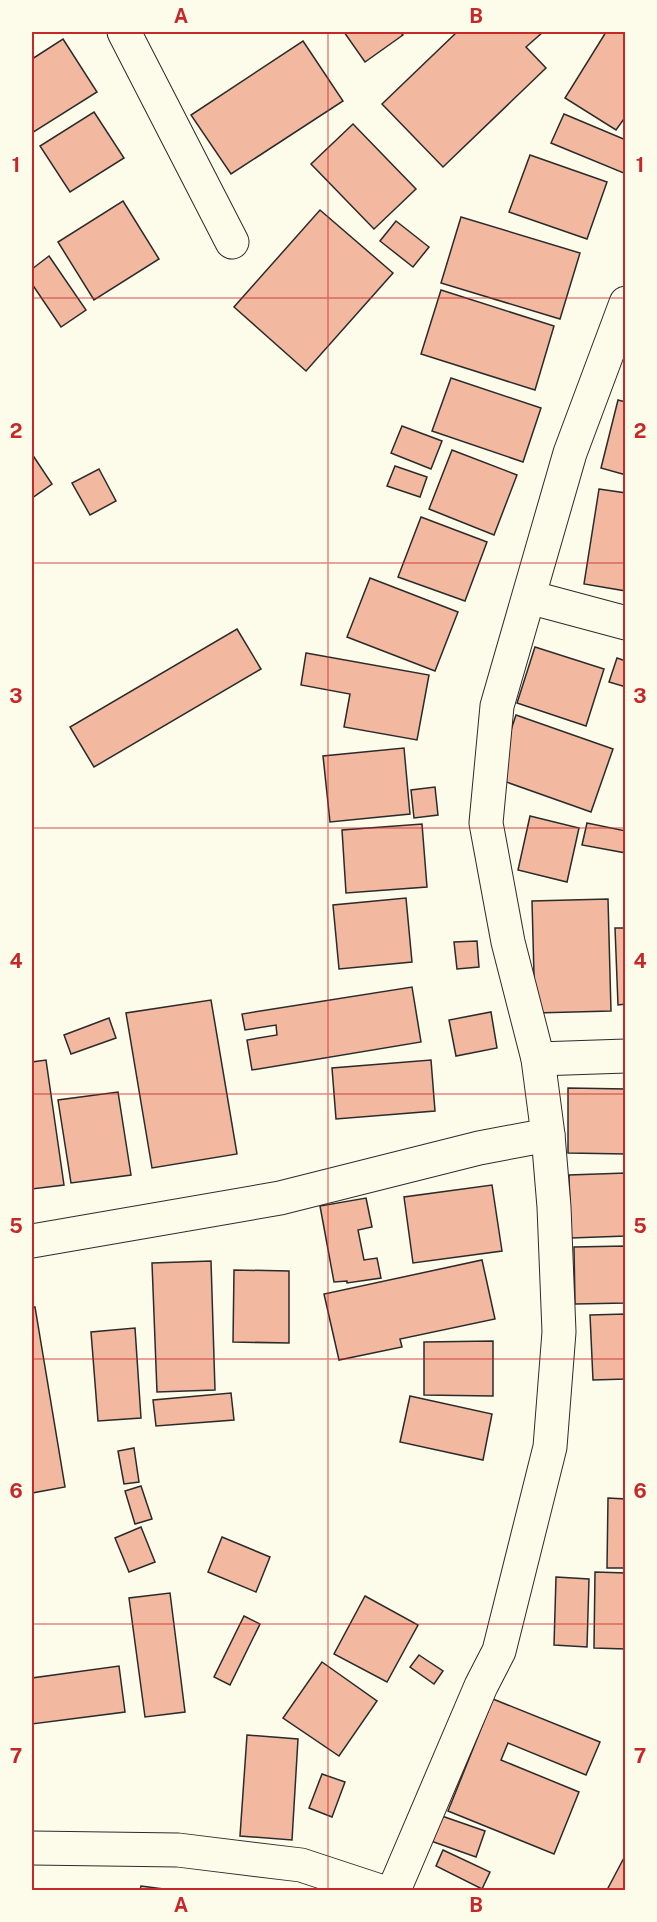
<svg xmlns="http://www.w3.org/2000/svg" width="657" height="1922" font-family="'Public Sans',sans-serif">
  <rect width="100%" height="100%" fill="#fdfbea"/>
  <!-- building -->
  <g fill="#f2b8a0" stroke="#2b2b2b" stroke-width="1.5">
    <path d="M344,32H400L403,35L365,62Z"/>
    <path d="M457,32H543L526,47L546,68L443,167L382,104Z"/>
    <path d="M606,32H621L626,34V116L616,130L565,98Z"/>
    <path d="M63,39L97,92L32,133V59Z"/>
    <path d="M303,41L343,101L231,174L191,115Z"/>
    <path d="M94,112L124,158L70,192L40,146Z"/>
    <path d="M564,114L626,140V174L551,143Z"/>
    <path d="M353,124L416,189L374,229L311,164Z"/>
    <path d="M530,155L607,182L587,239L509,212Z"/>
    <path d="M123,201L159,259L94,300L58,242Z"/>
    <path d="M320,210L393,273L306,371L234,307Z"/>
    <path d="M461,217L580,253L560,319L441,283Z"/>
    <path d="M396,221L429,247L413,267L380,241Z"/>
    <path d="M49,256L86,310L61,327L32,284V269Z"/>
    <path d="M441,290L554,326L535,390L421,354Z"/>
    <path d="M451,378L541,408L523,462L432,431Z"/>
    <path d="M618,400L626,402V475L601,468Z"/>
    <path d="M402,426L442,441L431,469L391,453Z"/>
    <path d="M452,450L517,475L494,535L429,509Z"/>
    <path d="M32,454L52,484L32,498Z"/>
    <path d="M395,466L427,477L420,497L387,486Z"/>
    <path d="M99,469L116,501L90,515L72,483Z"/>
    <path d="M599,489L626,493V591L584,584Z"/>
    <path d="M421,517L487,542L465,601L398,577Z"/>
    <path d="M370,578L458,612L435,671L347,637Z"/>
    <path d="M237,629L261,669L94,767L70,727Z"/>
    <path d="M535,647L604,669L586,726L517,703Z"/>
    <path d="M306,653L429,675L417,740L344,727L350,694L301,685Z"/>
    <path d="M617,658L626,661V687L609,682Z"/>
    <path d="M516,715L613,749L591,812L495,778Z"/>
    <path d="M404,748L410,814L330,822L323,756Z"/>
    <path d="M435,787L438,815L414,818L411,790Z"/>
    <path d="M530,816L579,828L567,882L518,870Z"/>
    <path d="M587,823L626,831V853L582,845Z"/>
    <path d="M422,824L427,887L346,893L342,830Z"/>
    <path d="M406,898L412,962L339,969L333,905Z"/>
    <path d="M608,899L611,1011L535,1013L532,901Z"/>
    <path d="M615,928H626V1004L618,1005Z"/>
    <path d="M477,941L479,967L457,969L454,942Z"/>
    <path d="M412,987L421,1042L252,1070L247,1040L277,1035L276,1025L245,1030L242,1014Z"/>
    <path d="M211,1000L237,1154L152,1168L126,1013Z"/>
    <path d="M491,1012L497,1048L456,1056L449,1020Z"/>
    <path d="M109,1018L116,1038L71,1054L64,1035Z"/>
    <path d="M46,1060L64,1185L32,1189V1062Z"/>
    <path d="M431,1060L435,1111L336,1119L332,1068Z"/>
    <path d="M568,1088L626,1089V1154L568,1153Z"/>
    <path d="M118,1092L131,1175L71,1183L58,1100Z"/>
    <path d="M626,1173V1236L571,1238L569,1175Z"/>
    <path d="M492,1185L502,1251L413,1263L404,1197Z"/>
    <path d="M366,1198L372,1227L358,1230L364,1260L377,1258L381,1278L347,1283V1281L334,1282L320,1206Z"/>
    <path d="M626,1246V1303L575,1304L574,1247Z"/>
    <path d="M482,1260L495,1319L400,1339L402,1347L339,1360L324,1294Z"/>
    <path d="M211,1261L215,1390L157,1392L152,1263Z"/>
    <path d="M234,1270L289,1271V1343L233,1342Z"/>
    <path d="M32,1307H35L65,1487L32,1493Z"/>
    <path d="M626,1314V1379L593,1380L590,1315Z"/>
    <path d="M135,1328L141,1418L98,1421L91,1332Z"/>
    <path d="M493,1341V1396L424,1395V1342Z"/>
    <path d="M231,1393L234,1420L156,1426L153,1400Z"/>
    <path d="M410,1396L492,1414L483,1460L400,1442Z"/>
    <path d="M134,1448L139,1482L124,1484L118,1451Z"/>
    <path d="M141,1486L152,1519L135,1524L125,1491Z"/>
    <path d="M608,1498L626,1499V1568H607Z"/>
    <path d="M141,1527L155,1562L129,1572L115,1538Z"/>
    <path d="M222,1537L270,1557L256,1592L208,1572Z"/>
    <path d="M595,1572L626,1573V1649L594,1648Z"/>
    <path d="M556,1577L589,1579L587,1647L554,1645Z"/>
    <path d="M170,1593L185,1712L145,1717L129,1598Z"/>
    <path d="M365,1596L418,1625L387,1682L334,1654Z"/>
    <path d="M244,1616L260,1624L230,1685L214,1677Z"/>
    <path d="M419,1655L443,1671L434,1684L410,1667Z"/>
    <path d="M322,1662L377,1701L339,1756L283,1718Z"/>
    <path d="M119,1666L125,1712L32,1724V1678Z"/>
    <path d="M493,1699L600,1742L586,1775L508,1743L501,1760L579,1792L554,1854L448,1811Z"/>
    <path d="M247,1735L298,1739L292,1840L240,1836Z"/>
    <path d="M322,1774L345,1782L332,1817L309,1808Z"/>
    <path d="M439,1815L485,1831L476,1857L431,1841Z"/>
    <path d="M443,1850L490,1872L482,1889L436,1866Z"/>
    <path d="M626,1854V1890H607Z"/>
    <path d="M141,1886L163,1889V1890H140Z"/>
  </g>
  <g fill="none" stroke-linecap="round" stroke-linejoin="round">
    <defs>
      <g id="minor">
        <path d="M124,32L232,242"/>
        <path d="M529,597L626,623"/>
        <path d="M538,1059L626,1056"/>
        <path d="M32,1241L280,1198L479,1148L548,1135"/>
        <path d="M32,1848L178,1850L301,1865L377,1890"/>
        <path d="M394,1890L481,1686L499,1651L550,1447L559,1332L554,1207L548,1135L538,1059L508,942L486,823L497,706L570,453L626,303"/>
      </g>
    </defs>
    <!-- minor casing -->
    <use href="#minor" stroke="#2b2b2b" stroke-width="35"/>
    <!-- minor -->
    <use href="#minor" stroke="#fdfbea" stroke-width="33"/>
  </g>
  <!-- grid -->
  <path fill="none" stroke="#c62828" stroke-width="1.5" stroke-opacity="0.55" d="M328,32V1890M32,298H626M32,563H626M32,828H626M32,1094H626M32,1359H626M32,1624H626"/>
  <!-- border -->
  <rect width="657" height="1922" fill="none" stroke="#fdfbea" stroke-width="66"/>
  <rect x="33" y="33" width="591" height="1856" fill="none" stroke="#c62828" stroke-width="2"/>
  <g font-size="20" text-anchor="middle" font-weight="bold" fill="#c62828">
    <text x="181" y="23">A</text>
    <text x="476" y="23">B</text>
    <text x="16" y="172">1</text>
    <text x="640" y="172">1</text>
    <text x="16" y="438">2</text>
    <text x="640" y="438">2</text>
    <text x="16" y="703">3</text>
    <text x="640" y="703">3</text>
    <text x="16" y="968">4</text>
    <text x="640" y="968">4</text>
    <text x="16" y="1233">5</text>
    <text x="640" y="1233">5</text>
    <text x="16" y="1498">6</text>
    <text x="640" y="1498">6</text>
    <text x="16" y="1763">7</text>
    <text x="640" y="1763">7</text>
    <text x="181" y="1912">A</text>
    <text x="476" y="1912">B</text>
  </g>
</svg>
